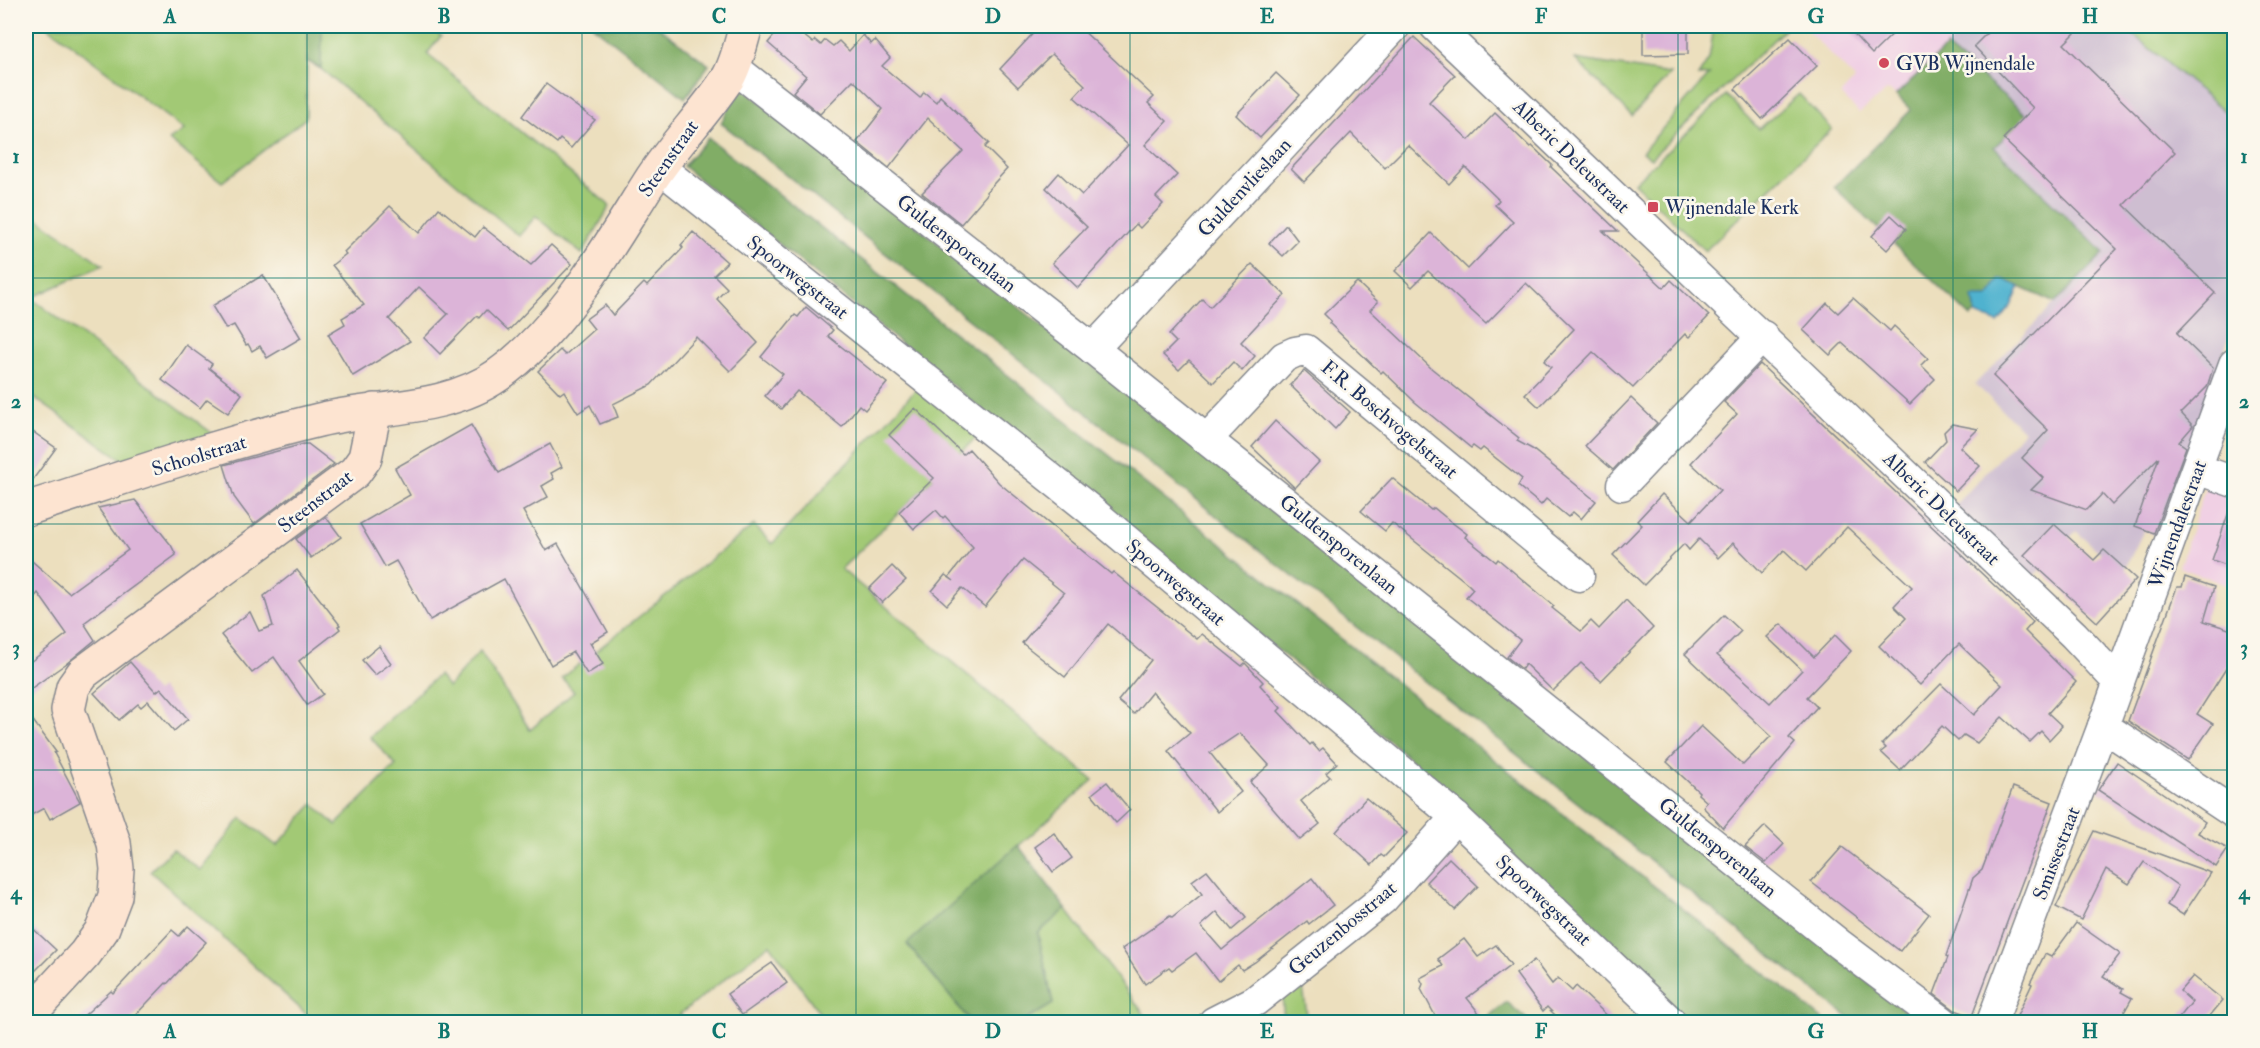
<svg xmlns="http://www.w3.org/2000/svg" width="2260" height="1048" font-family="'IM FELL Double Pica',serif">
  <rect width="100%" height="100%" fill="#fbf7ec"/>
  <filter id="ink" filterUnits="userSpaceOnUse"><feTurbulence type="fractalNoise" baseFrequency=".0167" numOctaves="2"/><feDisplacementMap in="SourceGraphic" scale="12" xChannelSelector="R" yChannelSelector="G"/><feConvolveMatrix kernelMatrix="1 2 1 2 8 2 1 2 1" color-interpolation-filters="sRGB"/></filter>
  <filter id="wash" filterUnits="userSpaceOnUse"><feTurbulence type="fractalNoise" baseFrequency=".008" numOctaves="4" result="noise"/><feDisplacementMap in="SourceGraphic" scale="24" xChannelSelector="R" yChannelSelector="G"/><feGaussianBlur stdDeviation="1.35" result="paint"/><feColorMatrix in="noise" values="0 0 0 0 0 0 0 0 0 0 0 0 0 0 0 0 0 1.4 0 .05"/><feComposite in="paint" operator="in"/></filter>
  <g filter="url(#wash)">
    <rect width="100%" height="100%" fill="#ecdfbe"/>
    <!-- built -->
    <g fill="#f0d0e4">
      <path d="M1803,26H1965L1946,47L1896,95L1888,90L1859,113L1841,94L1855,79Z"/>
      <path d="M2211,471L2234,479V588L2179,567Z"/>
    </g>
    <!-- industrial -->
    <path fill="#cebed1" d="M1965,26H2123L2234,119V321L2162,538L2144,530L2123,573L2076,531L2033,577L1955,506L2024,431L1975,384L2104,253L1994,147L2027,116L1946,47Z"/>
    <!-- green -->
    <g fill="#a2c974" stroke="#5e7c69" stroke-width="1.5">
      <path d="M47,26H308L306,118L222,182L169,140L184,130Z"/>
      <path d="M322,26H430L441,36L427,54L610,206L582,254L536,216L519,236L321,69Z"/>
      <path d="M1714,26H1788L1651,158L1642,152L1709,75L1698,76L1709,59Z"/>
      <path d="M2123,26H2234V119Z"/>
      <path d="M1575,59L1670,74L1632,116Z"/>
      <path d="M1799,94L1832,129L1705,251L1634,183L1726,95L1759,129Z"/>
      <path d="M26,210L103,265L31,298L220,439L130,465L26,392Z"/>
      <path d="M920,385L981,433L841,569L1093,780L907,944L971,1022H826L770,944L680,1014L686,1022H315L150,871L173,849L200,870L241,818L277,846L313,804L336,825L396,765L370,737L438,675L448,687L480,651L530,730L574,692L562,678L754,525L772,544Z"/>
      <path d="M1066,909L1150,1022H1023L1053,1004L1038,933Z"/>
      <path d="M1302,981L1308,1022H1284L1282,994Z"/>
    </g>
    <!-- forest -->
    <g fill="#81ad66" stroke="#4e6e62" stroke-width="1.5">
      <path d="M308,26H322L321,69L307,61Z"/>
      <path d="M593,26H657L709,65L685,98Z"/>
      <path d="M1946,47L2028,116L1994,147L2104,253L2055,303L2007,281L1971,317L1834,187L1911,110L1896,95Z"/>
      <path d="M740,86L1919,1022H1854L721,123Z"/>
      <path d="M708,138L1826,1022H1777L1771,1018L1766,1022H1685L1399,749L683,166Z"/>
      <path d="M1018,845L1066,909L1038,933L1053,1004L1023,1022H971L907,944Z"/>
      <path d="M1507,1002L1530,1022H1481Z"/>
    </g>
    <!-- water -->
    <path fill="#50b2cf" stroke="#367096" stroke-width="1.5" d="M2001,279L2020,287L2010,308L1998,323L1976,314L1973,297H1988Z"/>
    <g id="blocks">
      <!-- building -->
      <g fill="#dcb4d8">
        <path d="M782,26H792L813,43L815,40L821,45L825,40L833,46L839,41L849,51L863,35L871,44L875,40L890,58L882,66L920,98L924,92L936,102L940,96L989,143L985,147L1007,169L986,192L987,194L961,224L922,193L963,151L928,118L889,168L857,142L883,109L853,80L820,114L793,92L806,76L768,43Z"/>
        <path d="M1040,26H1078L1154,97L1148,103L1167,121L1145,145L1177,175L1156,197L1163,204L1140,228L1136,224L1078,288L1052,263L1087,227L1046,188L1059,173L1082,195L1128,145L1074,97L1085,85L1052,54L1018,87L1000,69Z"/>
        <path d="M1643,26H1688V54L1643,55Z"/>
        <path d="M1846,26H1901L1872,54Z"/>
        <path d="M1994,26H2082L2064,44L2175,152L2124,205L2215,293L2177,333L2213,368L2207,387L2181,413L2193,426L2179,442L2186,447L2154,533L2135,526L2159,457L2112,505L2102,494L2087,510L2031,490L2043,478L2022,458L2048,430L1993,376L2117,249L2003,139L2033,108L1974,46Z"/>
        <path d="M1414,37L1455,75L1429,102L1469,140L1495,113L1530,147L1532,146L1552,165L1551,167L1618,231H1603L1664,288L1671,280L1709,316L1689,337L1685,334L1633,388L1593,352L1539,407L1525,394L1551,367L1544,361L1574,329L1526,283L1486,324L1428,271L1412,287L1395,271L1431,233L1468,269L1513,222L1495,205L1499,200L1465,167L1449,184L1408,145L1385,168L1351,133L1304,182L1291,169Z"/>
        <path d="M1790,38L1817,66L1762,119L1735,89Z"/>
        <path d="M1276,73L1300,95L1260,138L1236,115Z"/>
        <path d="M546,84L595,120L571,148L560,139L557,143L522,116Z"/>
        <path d="M390,206L419,233L439,208L475,237L483,227L531,265L551,245L572,264L508,331L486,310L479,318L477,316L440,354L424,338L448,314L419,287L389,319L410,341L353,376L328,334L345,324L342,318L364,305L332,265L346,254L344,252Z"/>
        <path d="M1891,215L1906,229L1887,250L1872,236Z"/>
        <path d="M1286,225L1298,241L1283,256L1269,243Z"/>
        <path d="M693,232L727,262L714,275L727,288L717,299L758,343L730,371L696,337L651,385L613,404L618,417L600,424L590,405L578,413L564,391L560,394L538,371L560,350L565,355L594,329L586,319L605,305L613,315L644,283L647,286L683,248L681,245Z"/>
        <path d="M1252,264L1285,295L1241,342L1255,356L1242,371L1233,362L1213,383L1189,360L1179,370L1163,355L1176,342L1169,335L1202,299L1210,307Z"/>
        <path d="M263,275L301,338L267,358L260,346L252,351L248,344L246,345L234,325L226,329L212,306Z"/>
        <path d="M1357,282L1378,302L1370,310L1431,368L1519,438L1517,441L1532,449L1596,501L1581,519L1573,512L1568,517L1546,499L1541,505L1518,486L1522,479L1483,448L1480,451L1473,446L1471,448L1415,402L1383,371L1381,373L1329,323L1331,321L1324,314Z"/>
        <path d="M1853,298L1890,331L1894,326L1928,358L1921,365L1935,379L1910,404L1842,343L1830,355L1803,330L1827,303L1838,313Z"/>
        <path d="M806,307L833,330L828,336L887,383L865,410L859,405L842,427L797,391L781,409L765,396L783,374L761,357L795,315L798,317Z"/>
        <path d="M186,345L212,364L209,368L242,394L228,413L207,399L200,408L162,380Z"/>
        <path d="M1760,364L2033,622L2025,631L2076,682L2048,713L2062,726L2049,740L2041,731L2030,742L2002,717L1977,743L1964,735L1958,741L1942,726L1900,770L1881,752L1886,748L1882,744L1941,684L1974,715L2002,685L1959,644L1920,685L1879,646L1906,618L1894,606L1912,587L1847,527L1806,571L1784,550L1762,573L1733,543L1718,558L1699,539L1689,550L1684,544L1644,585L1613,555L1642,525L1637,521L1662,494L1691,521L1720,490L1691,463L1737,414L1724,402Z"/>
        <path d="M1304,371L1350,412L1335,429L1290,385Z"/>
        <path d="M1631,398L1657,423L1613,470L1585,446Z"/>
        <path d="M915,408L963,454L969,449L999,483L1111,574L1113,572L1197,639L1202,634L1242,666L1245,663L1263,682L1260,685L1281,708L1278,711L1310,745L1312,743L1319,751L1323,748L1337,763L1326,773L1330,777L1301,801L1320,824L1300,840L1250,782L1269,765L1240,733L1210,753L1241,792L1217,812L1168,751L1190,733L1152,692L1134,714L1118,701L1151,660L1108,624L1065,677L1022,643L1064,593L1023,560L985,607L962,588L947,605L932,591L945,575L954,581L949,577L973,547L945,516L943,518L936,510L914,529L899,512L934,478L889,435Z"/>
        <path d="M1275,421L1319,462L1295,488L1252,447Z"/>
        <path d="M1952,424L1978,429L1960,447L1980,466L1956,491L1925,462L1946,440L1944,432Z"/>
        <path d="M471,425L499,473L550,444L562,467L551,473L554,479L542,486L548,497L523,511L546,551L558,544L608,632L590,643L603,664L587,674L573,652L551,665L504,579L430,620L396,561L385,567L360,524L410,495L395,468Z"/>
        <path d="M26,427L56,448L26,489Z"/>
        <path d="M304,444H308L334,464L254,524L234,497L224,465Z"/>
        <path d="M1392,478L1431,510L1434,508L1450,521L1467,534L1465,537L1496,562L1498,559L1554,606L1552,608L1581,631L1591,621L1599,629L1626,600L1653,628L1601,681L1581,663L1553,691L1525,664L1522,669L1507,657L1520,640L1466,597L1473,589L1467,583L1392,523L1385,531L1361,511Z"/>
        <path d="M135,500L171,545L176,555L84,623L95,640L67,663L26,692V665L67,634L38,593L26,607V556L69,593L128,550L98,508Z"/>
        <path d="M2232,503L2235,504V568L2212,560Z"/>
        <path d="M326,517L341,537L311,558L296,539Z"/>
        <path d="M2054,524L2094,560L2104,550L2136,579L2097,622L2024,555Z"/>
        <path d="M892,566L906,580L882,603L869,589Z"/>
        <path d="M297,570L340,625L338,626L340,629L299,661L323,694L307,705L274,657L252,673L221,635L250,612L259,631L273,626L264,596Z"/>
        <path d="M2185,577L2214,587L2204,621L2235,631V674L2227,667L2197,714L2213,724L2188,760L2128,721L2177,587H2182Z"/>
        <path d="M1724,615L1741,631L1717,655L1770,703L1802,670L1767,637L1781,624L1814,657L1835,635L1851,651L1807,697L1817,707L1789,738L1795,743L1723,828L1703,807L1707,802L1698,794L1699,792L1667,762L1701,726L1743,765L1771,736L1685,654Z"/>
        <path d="M379,646L391,663L375,675L362,660Z"/>
        <path d="M130,662L156,692L161,688L188,719L174,731L148,701L141,707L138,704L119,720L94,693Z"/>
        <path d="M26,711L56,752L54,753L80,802L50,819L44,808L26,818Z"/>
        <path d="M2117,762L2205,822L2198,833L2228,849L2216,867L2098,790Z"/>
        <path d="M1107,782L1130,810L1116,823L1092,794Z"/>
        <path d="M2013,787L2052,802L1972,1016L1955,1010L1934,994L1948,957L1946,956L1973,878L1982,870Z"/>
        <path d="M1366,798L1407,833L1384,857L1381,855L1372,865L1336,832Z"/>
        <path d="M1765,826L1784,844L1766,863L1745,847Z"/>
        <path d="M2094,831L2151,851L2211,873L2183,915L2167,905L2178,886L2144,862L2129,884L2106,869L2081,920L2056,907Z"/>
        <path d="M1054,833L1072,858L1053,872L1035,847Z"/>
        <path d="M1842,847L1929,914L1900,951L1811,882Z"/>
        <path d="M1449,858L1478,886L1455,910L1426,882Z"/>
        <path d="M1207,870L1246,918L1232,930L1217,912L1201,926L1222,950L1312,878L1333,905L1309,924L1307,921L1255,962L1242,970L1238,965L1218,981L1196,953L1172,970L1169,967L1145,984L1122,949L1170,916L1172,918L1202,894L1192,881Z"/>
        <path d="M26,922L56,950L26,980Z"/>
        <path d="M2076,923L2120,954L2103,976L2123,989L2121,992L2132,998L2118,1023H2030L2017,1016L2032,984L2030,983L2045,954L2051,957Z"/>
        <path d="M188,926L206,942L167,984L166,983L128,1023H76L111,991L113,993L172,930L179,936Z"/>
        <path d="M1464,939L1478,957L1496,945L1511,965L1467,998L1479,1013L1467,1023H1439L1421,989L1423,984L1420,978L1443,966L1438,959Z"/>
        <path d="M1534,960L1552,984L1558,978L1572,991L1576,986L1615,1023H1563L1547,1007L1543,1011L1516,974Z"/>
        <path d="M772,963L787,983L742,1015L727,994Z"/>
        <path d="M2193,976L2223,1000L2204,1023H2175L2192,1002L2180,991Z"/>
      </g>
    </g>
  </g>
  <g filter="url(#ink)">
    <use href="#blocks" fill-opacity="0" stroke="#84878e" stroke-width="1.5"/>
    <g fill="none" stroke-linecap="round" stroke-linejoin="round">
      <defs>
        <g id="street">
          <path d="M1435,26L2074,635L2119,683"/>
          <path d="M733,67L1093,349L1839,944L1943,1022"/>
          <path d="M659,167L1088,508L1449,811L1671,1022"/>
          <path d="M1093,349L1395,26"/>
          <path d="M1207,439L1284,357L1295,352L1306,350L1579,576"/>
          <path d="M2197,469L2234,482"/>
          <path d="M1622,485L1763,336"/>
          <path d="M2103,726L2234,813"/>
          <path d="M1214,1022L1255,1001L1383,899L1456,817"/>
          <path d="M1992,1022L2103,726L2234,364"/>
        </g>
        <g id="secondary">
          <path d="M26,509C123,478 220,444 319,420C378,406 447,411 498,375C564,328 609,245 652,178C675,143 705,113 728,78C737,63 741,42 746,26"/>
          <path d="M26,1018L85,954L102,930L115,896L117,869L114,843L68,710L73,687L83,673L355,472L365,458L375,410"/>
        </g>
      </defs>
      <!-- street casing -->
      <use href="#street" stroke="#84878e" stroke-width="33"/>
      <!-- secondary casing -->
      <use href="#secondary" stroke="#84878e" stroke-width="36"/>
      <!-- street -->
      <use href="#street" stroke="#fff" stroke-width="30"/>
      <!-- secondary -->
      <use href="#secondary" stroke="#fde4d1" stroke-width="33"/>
    </g>
  </g>
  <!-- grid -->
  <path fill="none" stroke="#0f766e" stroke-width="1.5" stroke-opacity="0.55" d="M307,26V1022M582,26V1022M856,26V1022M1130,26V1022M1404,26V1022M1678,26V1022M1953,26V1022M26,278H2234M26,524H2234M26,770H2234"/>
  <!-- markers -->
  <g fill="#d1495b" stroke="#fbf7ec" stroke-width="2">
    <circle cx="1884" cy="63" r="6"/>
    <rect x="1647" y="201" width="12" height="12" rx="3"/>
  </g>
  <g text-anchor="middle" stroke-width="5" stroke-linejoin="round" paint-order="stroke">
    <!-- poi labels -->
    <g font-size="20" fill="#1b2f5e" stroke="#fbf7ec" text-anchor="start">
      <text x="1896" y="70">GVB Wijnendale</text>
      <text x="1665" y="214">Wijnendale Kerk</text>
    </g>
    <!-- street labels -->
    <g font-size="20" fill="#1b2f5e" stroke="#fbf7ec">
      <text transform="translate(1572 156) rotate(44)" y="7">Alberic Deleustraat</text>
      <text transform="translate(668 158) rotate(-55)" y="7">Steenstraat</text>
      <text transform="translate(1244 187) rotate(-47)" y="7">Guldenvlieslaan</text>
      <text transform="translate(957 243) rotate(38)" y="7">Guldensporenlaan</text>
      <text transform="translate(798 277) rotate(38)" y="7">Spoorwegstraat</text>
      <text transform="translate(1390 419) rotate(40)" y="7">F.R. Boschvogelstraat</text>
      <text transform="translate(199 455) rotate(-17)" y="7">Schoolstraat</text>
      <text transform="translate(315 501) rotate(-38)" y="7">Steenstraat</text>
      <text transform="translate(1942 508) rotate(44)" y="7">Alberic Deleustraat</text>
      <text transform="translate(2177 524) rotate(-70)" y="7">Wijnendalestraat</text>
      <text transform="translate(1339 544) rotate(39)" y="7">Guldensporenlaan</text>
      <text transform="translate(1176 582) rotate(40)" y="7">Spoorwegstraat</text>
      <text transform="translate(1718 847) rotate(39)" y="7">Guldensporenlaan</text>
      <text transform="translate(2056 853) rotate(-69)" y="7">Smissestraat</text>
      <text transform="translate(1544 900) rotate(43)" y="7">Spoorwegstraat</text>
      <text transform="translate(1342 928) rotate(-40)" y="7">Geuzenbosstraat</text>
    </g>
  </g>
  <!-- margin -->
  <rect width="2260" height="1048" fill="none" stroke="#fbf7ec" stroke-width="66"/>
  <rect x="33" y="33" width="2194" height="982" fill="none" stroke="#0f766e" stroke-width="2"/>
  <g font-size="20" text-anchor="middle" font-weight="bold" fill="#0f766e">
    <text x="170" y="23">A</text>
    <text x="444" y="23">B</text>
    <text x="719" y="23">C</text>
    <text x="993" y="23">D</text>
    <text x="1267" y="23">E</text>
    <text x="1541" y="23">F</text>
    <text x="1816" y="23">G</text>
    <text x="2090" y="23">H</text>
    <text x="16" y="163">1</text>
    <text x="2244" y="163">1</text>
    <text x="16" y="408">2</text>
    <text x="2244" y="408">2</text>
    <text x="16" y="654">3</text>
    <text x="2244" y="654">3</text>
    <text x="16" y="899">4</text>
    <text x="2244" y="899">4</text>
    <text x="170" y="1038">A</text>
    <text x="444" y="1038">B</text>
    <text x="719" y="1038">C</text>
    <text x="993" y="1038">D</text>
    <text x="1267" y="1038">E</text>
    <text x="1541" y="1038">F</text>
    <text x="1816" y="1038">G</text>
    <text x="2090" y="1038">H</text>
  </g>
</svg>
